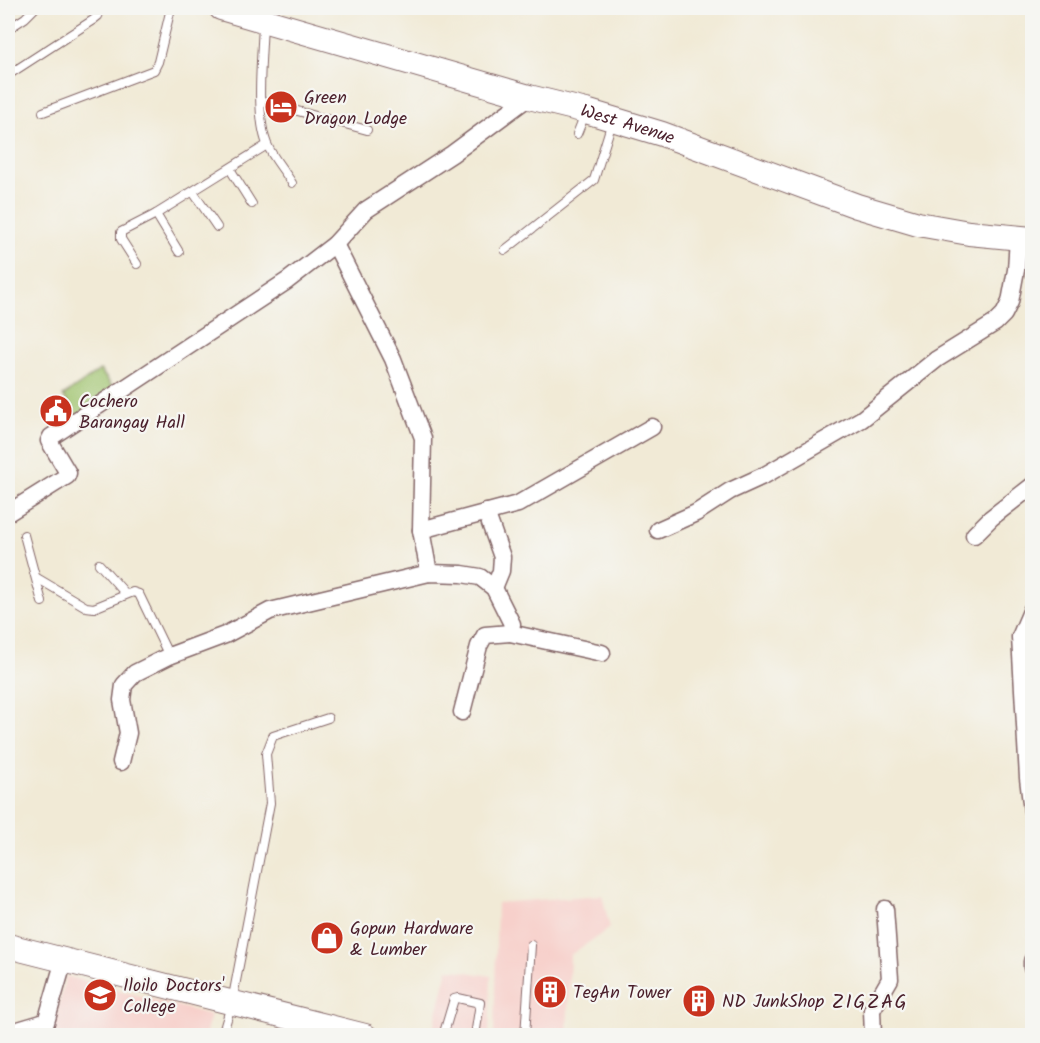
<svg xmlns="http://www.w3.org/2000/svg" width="1040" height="1043" font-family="Kalam,sans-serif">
  <rect width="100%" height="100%" fill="#f6f6f2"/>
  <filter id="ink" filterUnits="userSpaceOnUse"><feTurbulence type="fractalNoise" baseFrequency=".0167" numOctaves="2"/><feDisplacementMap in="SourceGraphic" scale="12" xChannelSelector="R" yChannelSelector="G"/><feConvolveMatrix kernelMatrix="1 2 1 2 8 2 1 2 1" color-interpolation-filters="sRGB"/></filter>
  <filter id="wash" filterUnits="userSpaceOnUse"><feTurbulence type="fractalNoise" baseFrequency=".008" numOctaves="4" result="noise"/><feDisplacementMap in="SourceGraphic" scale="24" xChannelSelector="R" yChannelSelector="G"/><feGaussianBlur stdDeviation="1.35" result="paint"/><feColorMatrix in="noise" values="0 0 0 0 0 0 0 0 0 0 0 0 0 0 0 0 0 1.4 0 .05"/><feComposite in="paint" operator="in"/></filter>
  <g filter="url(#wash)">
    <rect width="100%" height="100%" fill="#f1ead6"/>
    <!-- built -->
    <g fill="#f7d0cb">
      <path d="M602,895L610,928L570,955L567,1035L494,1036L497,903Z"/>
      <path d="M448,969L491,976L489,1035L432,1034Z"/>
      <path d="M66,976L211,1015L205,1035L51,1036Z"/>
    </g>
    <!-- grass -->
    <path fill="#9fc36d" stroke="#74714c" stroke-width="1.5" d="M100,370L115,390L77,416L63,396Z"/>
  </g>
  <g filter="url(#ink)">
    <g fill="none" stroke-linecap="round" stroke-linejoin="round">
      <defs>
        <g id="lane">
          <path d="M83,8L99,12"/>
          <path d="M263,23C262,56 255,114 267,144C272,157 284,170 292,183"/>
          <path d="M8,29L25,18L35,8"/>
          <path d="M8,75L93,20L98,16L101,8"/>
          <path d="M261,101L367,130"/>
          <path d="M43,112L154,70L158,62L171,8"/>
          <path d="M577,134L585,114"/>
          <path d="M230,169L252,204"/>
          <path d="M193,192L217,227"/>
          <path d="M156,214L179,252"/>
          <path d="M505,250L594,180L612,122"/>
          <path d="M137,264L121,239V232L156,214L267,145"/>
          <path d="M24,535L42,602"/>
          <path d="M99,564L126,594"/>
          <path d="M37,578L86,607L94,608L133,592L139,594L169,656"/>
          <path d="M222,1036L232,1002L270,803L266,754L273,736L328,718"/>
          <path d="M443,1036L454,999L458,998L480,1003L475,1036"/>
          <path d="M525,1036L531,945"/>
        </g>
        <g id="street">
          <path d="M335,244L393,359L423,438L421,530L429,573"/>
          <path d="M486,512L502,557L501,571L494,588"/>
          <path d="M8,513L67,476L68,473L49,441L51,437L287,281L335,244L366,210L452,154L529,97"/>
          <path d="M421,530L518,504L652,427"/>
          <path d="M658,530L696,513L730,491L765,475L862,419L937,359L995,323L1004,314L1010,302L1016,270L1018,238"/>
          <path d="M974,535L991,518L1032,486"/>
          <path d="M1032,609L1020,637L1028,778L1032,811"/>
          <path d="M510,633L602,653"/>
          <path d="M121,762L128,733L122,700L124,685L135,673L169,656L225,635L270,611L429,573L462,574L480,577L494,588L512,624L510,633L485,635L479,646L462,712"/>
          <path d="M1032,961V968"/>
          <path d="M8,1033L45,1022"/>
          <path d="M42,1036L64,960"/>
          <path d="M873,1036L872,1010L890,979L885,909"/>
        </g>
        <g id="secondary">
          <path id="s1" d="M221,8L529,97L586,111L662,134L857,206L918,224L969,233L1032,239"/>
          <path d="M8,946L365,1036"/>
        </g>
      </defs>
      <!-- lane casing -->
      <use href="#lane" stroke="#846667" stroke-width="10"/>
      <!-- street casing -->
      <use href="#street" stroke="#846667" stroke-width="19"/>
      <!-- secondary casing -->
      <use href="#secondary" stroke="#846667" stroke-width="26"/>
      <!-- lane -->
      <use href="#lane" stroke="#fff" stroke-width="8"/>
      <!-- street -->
      <use href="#street" stroke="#fff" stroke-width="16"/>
      <!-- secondary -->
      <use href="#secondary" stroke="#fff" stroke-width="24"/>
    </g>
  </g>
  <!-- icons -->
  <defs>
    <symbol id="hotel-disc" viewBox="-11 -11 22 22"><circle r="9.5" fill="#c8321e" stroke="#f6f6f2"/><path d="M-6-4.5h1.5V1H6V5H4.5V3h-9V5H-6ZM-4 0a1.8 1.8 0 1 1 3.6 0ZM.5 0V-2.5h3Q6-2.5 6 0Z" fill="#fff"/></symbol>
    <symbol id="civic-disc" viewBox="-11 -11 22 22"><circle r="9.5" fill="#c8321e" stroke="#f6f6f2"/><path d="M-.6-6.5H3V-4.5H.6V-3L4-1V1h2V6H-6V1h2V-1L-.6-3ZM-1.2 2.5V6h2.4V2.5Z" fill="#fff"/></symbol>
    <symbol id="shop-disc" viewBox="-11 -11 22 22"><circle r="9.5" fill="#c8321e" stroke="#f6f6f2"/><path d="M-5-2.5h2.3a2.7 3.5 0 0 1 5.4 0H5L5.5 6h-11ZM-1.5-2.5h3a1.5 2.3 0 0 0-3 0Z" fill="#fff"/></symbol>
    <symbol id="building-disc" viewBox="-11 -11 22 22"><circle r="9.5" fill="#c8321e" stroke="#f6f6f2"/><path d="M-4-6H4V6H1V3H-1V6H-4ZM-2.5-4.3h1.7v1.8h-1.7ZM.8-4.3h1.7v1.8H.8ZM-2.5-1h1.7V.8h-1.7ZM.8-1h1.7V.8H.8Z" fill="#fff"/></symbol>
    <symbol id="university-disc" viewBox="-11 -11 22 22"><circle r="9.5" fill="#c8321e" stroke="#f6f6f2"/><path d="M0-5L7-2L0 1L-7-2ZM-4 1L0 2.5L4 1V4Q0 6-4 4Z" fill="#fff"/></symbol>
  </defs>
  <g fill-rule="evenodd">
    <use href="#hotel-disc" x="262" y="88" width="38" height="38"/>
    <use href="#civic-disc" x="37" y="392" width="38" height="38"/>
    <use href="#shop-disc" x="308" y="919" width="38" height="38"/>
    <use href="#building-disc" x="531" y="973" width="38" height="38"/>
    <use href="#university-disc" x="81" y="976" width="38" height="38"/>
    <use href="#building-disc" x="680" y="982" width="38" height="38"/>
  </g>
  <g text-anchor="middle" stroke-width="4.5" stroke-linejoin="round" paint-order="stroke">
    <!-- poi labels -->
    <g font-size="18" fill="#4a1f2b" stroke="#f6f6f2" text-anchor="start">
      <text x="304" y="103">Green<tspan x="304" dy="21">Dragon Lodge</tspan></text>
      <text x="79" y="407">Cochero<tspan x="79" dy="21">Barangay Hall</tspan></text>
      <text x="350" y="934">Gopun Hardware<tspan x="350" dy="21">&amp; Lumber</tspan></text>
      <text x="123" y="991">Iloilo Doctors'<tspan x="123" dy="21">College</tspan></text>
      <text x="573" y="998">TegAn Tower</text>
      <text x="722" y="1007">ND JunkShop</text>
    </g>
    <!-- street labels -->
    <g font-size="18" fill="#4a1f2b" stroke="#f6f6f2">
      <text dy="6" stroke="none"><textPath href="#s1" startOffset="423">West Avenue</textPath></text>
    </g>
    <!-- neighbourhood labels -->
    <g font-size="20" letter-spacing="1.5" fill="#4a1f2b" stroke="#f6f6f2">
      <text x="870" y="1008">ZIGZAG</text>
    </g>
  </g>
  <!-- margin -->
  <rect width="1040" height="1043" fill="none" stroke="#f6f6f2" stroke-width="30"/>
</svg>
